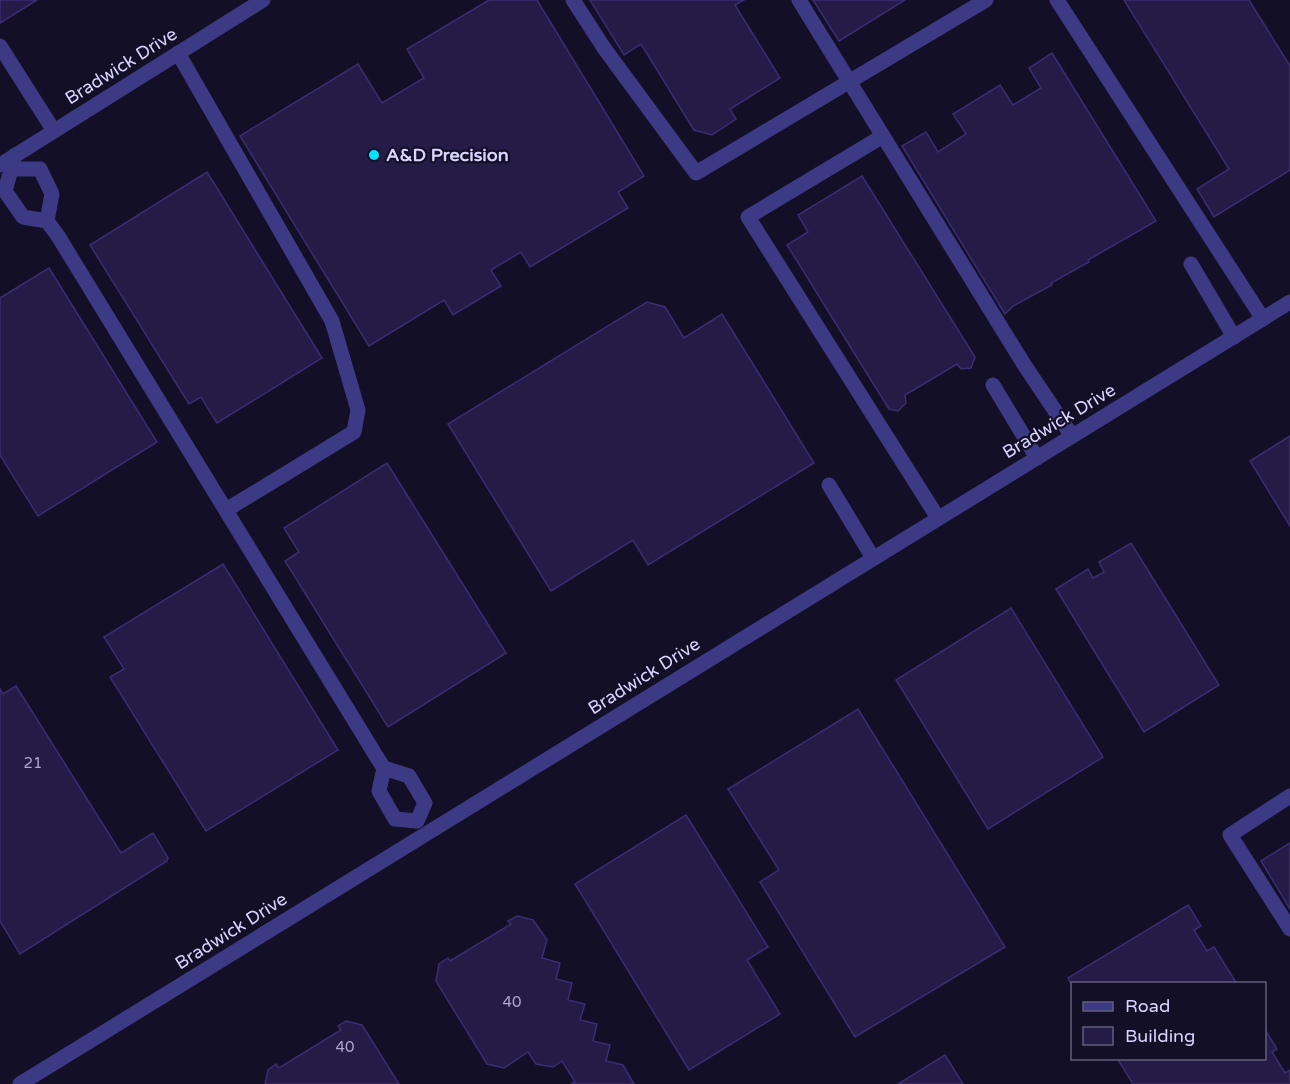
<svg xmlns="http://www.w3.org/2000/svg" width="1290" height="1084" font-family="'Varela Round',sans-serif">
  <rect width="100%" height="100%" fill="#130f26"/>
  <!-- building -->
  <g fill="#241b47" stroke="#3b2d73" stroke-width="1.5">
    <path d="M0,0H37L0,23Z"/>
    <path d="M489,0H537L644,176L618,192L628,208L530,267L521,252L491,270L501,286L453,315L444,300L369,346L240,136L358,64L382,103L424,78L407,49Z"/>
    <path d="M590,0H744L735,5L780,78L730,109L736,119L712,135L694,130L641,44L624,55Z"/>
    <path d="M813,0H905L839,41Z"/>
    <path d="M1124,0H1249L1290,66V170L1214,217L1197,189L1229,169Z"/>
    <path d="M1052,53L1156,221L1088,260L1089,262L1051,283L1052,285L1013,306L1005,314L902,146L926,132L938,152L966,134L953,114L1000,85L1013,105L1041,88L1029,68Z"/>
    <path d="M207,172L322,358L217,423L201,397L189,404L90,245Z"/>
    <path d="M862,176L975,357L971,368L961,369L957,364L905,395L906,403L898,411L889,409L787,245L808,232L798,215Z"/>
    <path d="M49,268L157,442L38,516L0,455V298Z"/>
    <path d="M647,302L665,307L684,338L722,314L814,463L648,565L633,540L551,591L448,424Z"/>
    <path d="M1290,436V526L1250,461Z"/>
    <path d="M387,463L506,653L388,727L285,561L299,552L284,528Z"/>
    <path d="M1131,543L1219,685L1144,732L1056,589L1088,569L1093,578L1104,572L1099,562Z"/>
    <path d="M223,564L338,750L206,831L110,677L124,669L104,637Z"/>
    <path d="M1011,608L1103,757L988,829L896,680Z"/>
    <path d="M16,686L121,853L153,833L168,858L167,861L20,954L0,921V689L3,694Z"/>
    <path d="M858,709L1005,947L855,1037L760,882L779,870L728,789Z"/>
    <path d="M686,815L768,947L747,960L780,1014L689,1070L575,884Z"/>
    <path d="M1290,843V909L1261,861Z"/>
    <path d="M1188,905L1201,926L1194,930L1207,951L1214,947L1237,984L1072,986L1068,978Z"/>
    <path d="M517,916L533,920L547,940L542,958L560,963L556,979L572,983L568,1000L585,1004L580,1020L597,1024L593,1041L610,1045L606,1061L623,1065L634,1084H571L575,1082L562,1061L553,1067L536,1064L528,1052L504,1068L487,1064L436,981L439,964L448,958L450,961L511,924L508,921Z"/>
    <path d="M346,1021L362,1025L399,1084H265L268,1070L276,1064L279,1068L341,1030L338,1026Z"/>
    <path d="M1264,1028L1277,1049L1272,1052L1285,1073L1290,1070V1084H1133L1117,1058H1264Z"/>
    <path d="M945,1055L963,1084H898Z"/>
  </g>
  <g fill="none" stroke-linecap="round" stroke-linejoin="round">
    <!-- service -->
    <g stroke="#3d3a85" stroke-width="15">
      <path d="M573,0L604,48L696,173L986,0"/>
      <path d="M799,0L1025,366L1072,436"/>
      <path d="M1057,0L1263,319"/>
      <path d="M0,46L54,131"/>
      <path d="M178,53L332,321L358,410L354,432L226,510"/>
      <path d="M883,136L748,217L938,518"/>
      <path d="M15,155L5,191L23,217L47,221L58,236L378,759L384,768L409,776L425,803L417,821"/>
      <path d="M13,169H40L52,194L47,221"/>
      <path d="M1191,264L1234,337"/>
      <path d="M993,385L1037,458"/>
      <path d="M829,485L873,558"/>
      <path d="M384,768L379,791L395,819L417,821"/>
      <path d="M1290,796L1230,835L1290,929"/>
    </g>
    <!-- minor -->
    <g stroke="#3d3a85" stroke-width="15">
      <path d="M0,165L263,0"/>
      <path d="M20,1084L1290,302"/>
    </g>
  </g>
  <!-- markers -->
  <circle fill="#00e5ff" stroke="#130f26" stroke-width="2" cx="374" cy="155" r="6"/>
  <g text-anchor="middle" stroke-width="4.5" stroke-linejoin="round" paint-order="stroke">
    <!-- number labels -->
    <g font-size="15" fill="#aca6d1">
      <text x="33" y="768">21</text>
      <text x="512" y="1007">40</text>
      <text x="345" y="1052">40</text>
    </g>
    <!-- street labels -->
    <g font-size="18" fill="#d9d4ff" stroke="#130f26">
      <text transform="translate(121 66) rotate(-32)" y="6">Bradwick Drive</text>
      <text transform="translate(1059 421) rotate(-31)" y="6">Bradwick Drive</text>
      <text transform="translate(644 676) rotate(-32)" y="6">Bradwick Drive</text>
      <text transform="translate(231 931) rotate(-32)" y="6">Bradwick Drive</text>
    </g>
    <!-- poi labels -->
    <g font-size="18" font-weight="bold" fill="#d9d4ff" stroke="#130f26" text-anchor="start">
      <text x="386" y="161">A&amp;D Precision</text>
    </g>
  </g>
  <!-- legend -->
  <rect x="1071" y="982" width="195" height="78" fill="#130f26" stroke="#625e7d" stroke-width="1.5"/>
  <rect x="1083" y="1002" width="30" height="9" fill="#3d3a85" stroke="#625e7d" stroke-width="1.5"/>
  <text x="1125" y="1012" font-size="18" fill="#d9d4ff">Road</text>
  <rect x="1083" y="1027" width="30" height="18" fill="#241b47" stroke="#625e7d" stroke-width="1.5"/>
  <text x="1125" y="1042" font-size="18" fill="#d9d4ff">Building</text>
</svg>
